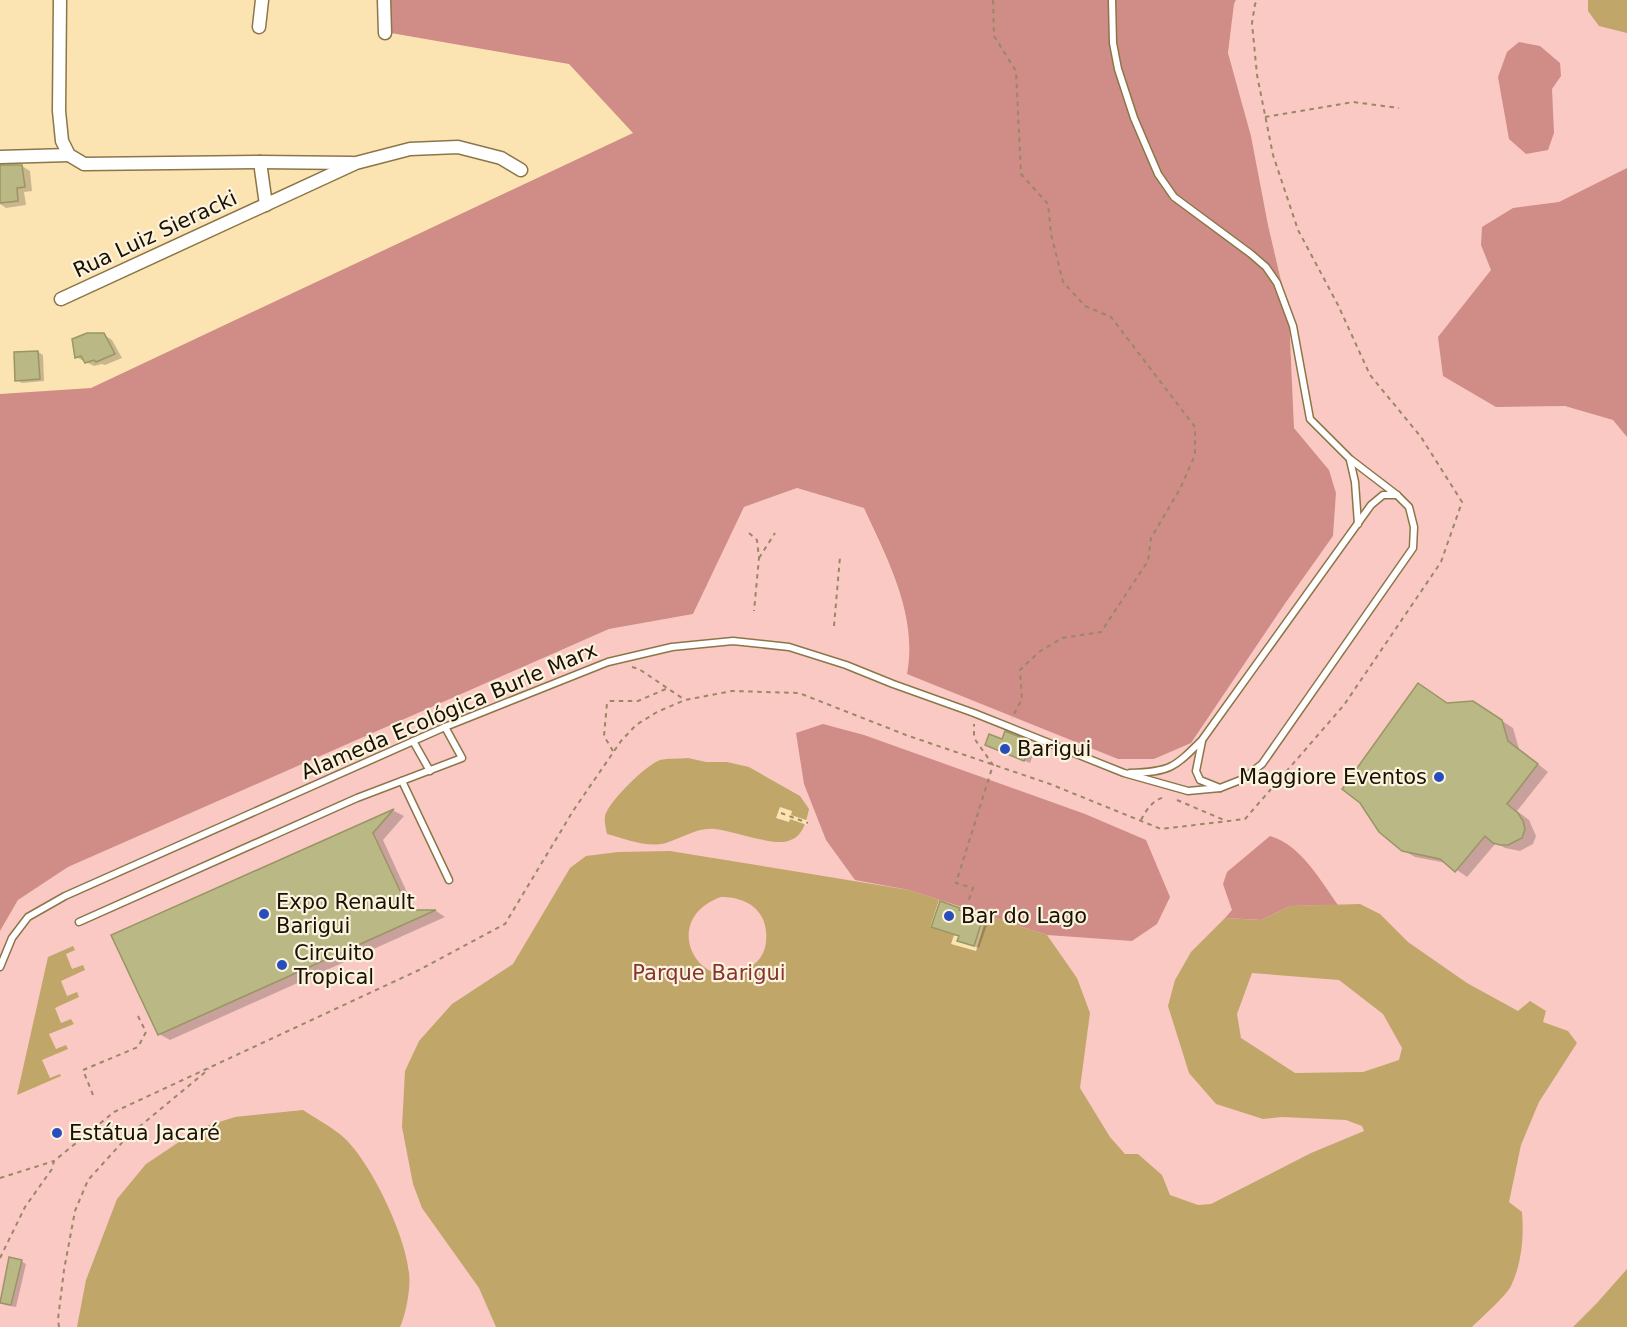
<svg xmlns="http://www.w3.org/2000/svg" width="1627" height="1327" font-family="'DejaVu Sans',sans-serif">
  <rect width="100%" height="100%" fill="#fce4b2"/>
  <!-- green -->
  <path fill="#fac9c4" d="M1236,0H1627V1327H0V931L18,900L68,867L609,629L693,614L744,507L797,488L864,508L892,571L907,613L910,657L1284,605L1333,536L1336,493L1329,470L1294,428L1289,315L1268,225L1251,136L1228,53L1234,4Z"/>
  <!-- forest -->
  <g fill="#d08c86">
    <path d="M391,0H1236L1234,4L1228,53L1251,136L1268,225L1289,315L1294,428L1329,470L1336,493L1333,536L1284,605L1191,743L1154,759H1118L907,674C918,615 888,561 864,508L797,488L744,507L693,614L609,629L68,867L18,900L0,931V394L91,388L633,133L569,64L391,33Z"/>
    <path d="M1519,42L1540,46L1560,63L1561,76L1552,89L1554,133L1548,150L1526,154L1509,139L1498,77L1507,52Z"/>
    <path d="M1627,168V437L1613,420L1565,406L1496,407L1443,376L1438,337L1491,270L1481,245L1482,227L1513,208L1559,202Z"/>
    <path d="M823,724L864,735L1085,814L1146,840L1170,897L1157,924L1132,941L1047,935L909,890L855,880L826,840L804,784L796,733Z"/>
    <path d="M1270,836C1301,845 1320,880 1338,905L1290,906L1261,920L1225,918L1232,910L1223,884L1227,872Z"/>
  </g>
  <!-- water -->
  <g fill="#c1a66a" fill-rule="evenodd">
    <path d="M1588,0H1627V33L1599,26L1588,11Z"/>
    <path d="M688,758L706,762H727L749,767L800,796L809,809C806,822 803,837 788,841C773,846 733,831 715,829C698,827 682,838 666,843C648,848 625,839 607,834C606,828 604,822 605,816C608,802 646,765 660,760C668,758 679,759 688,758Z"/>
    <path d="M670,851L909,890L1047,935L1077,978L1090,1013L1080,1088L1110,1137L1125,1154H1138L1162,1175L1170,1195L1198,1205L1211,1204L1311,1153L1364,1131L1362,1126L1346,1120L1282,1117L1263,1119L1216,1104L1189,1073L1168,1006L1175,980L1191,952L1225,918L1261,920L1290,906L1360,904L1380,914L1408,942L1467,983L1518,1011L1530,1001L1546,1011L1543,1022L1568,1031L1577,1043L1539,1102L1521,1145L1509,1202L1522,1212C1524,1236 1522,1263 1511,1286C1505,1297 1482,1317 1472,1327H496L479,1288L422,1208L413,1184L402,1127L405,1071L419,1041L452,1004L513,964L570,868L586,856L618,852ZM721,897C749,897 769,912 766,942C765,955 756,965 745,970C697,994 659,919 721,897ZM1252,973L1339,980L1383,1014L1402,1048L1399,1060L1363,1072L1295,1073L1241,1038L1237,1014Z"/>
    <path d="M73,946L75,950L66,954L72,969L83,965L85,970L61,981L67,996L77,992L79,997L55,1008L61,1023L71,1019L74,1024L49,1034L56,1049L66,1045L68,1049L42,1060L50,1078L60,1074L61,1076L17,1095L48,957Z"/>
    <path d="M303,1110C315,1118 330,1126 341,1135C370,1159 406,1236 409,1273C411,1288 406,1314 400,1327H77L86,1280L117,1199L146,1164L200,1128L235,1117Z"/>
    <path d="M1627,1269V1327H1573L1597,1303Z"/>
  </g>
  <!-- pier -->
  <g fill="#fce4b2">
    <path d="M780,807L792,811L791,815L809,821L807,825L790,819L789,822L776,818Z"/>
    <path d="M939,900L987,915L976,951L951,944L954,935L930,927Z"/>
  </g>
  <!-- shadow -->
  <g fill="#0003">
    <path d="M22,166L30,171L32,191L24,192L26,205L6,208L0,204V167Z"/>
    <path d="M104,335L112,340L122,358L105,365L102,364L94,366L76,357Z"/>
    <path d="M38,352L43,355L44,381L22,383L17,380Z"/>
    <path d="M1449,705L1484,709L1513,728L1519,749L1548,772L1517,811L1529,820L1536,836L1533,844L1520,851L1505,848L1496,843L1467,877L1447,863L1415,857L1403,850Z"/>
    <path d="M1024,740L1029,743L1026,752L1033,755L1030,763L992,747Z"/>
    <path d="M394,811L404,816L383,840L416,912L436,911L445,917L170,1040L159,1034L113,936Z"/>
    <path d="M959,909L964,913L988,922L979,948L964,943L960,936L938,929Z"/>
    <path d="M21,1261L26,1264L16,1307L5,1305L1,1302Z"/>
  </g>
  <!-- building -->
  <g fill="#bab884" stroke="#999664" stroke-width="1.5">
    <path d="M0,165H22L25,187L17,188L18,201L0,203Z"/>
    <path d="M87,333H104L115,354L96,362L94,360L85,363L81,356L75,358L72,339Z"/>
    <path d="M38,351L40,379L15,381L14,352Z"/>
    <path d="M1418,683L1447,703L1473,701L1502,720L1508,741L1538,764L1507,804L1518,813L1523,821L1525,829L1522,838L1508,845H1500L1493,843L1485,836L1455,872L1440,859L1402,851L1379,832L1360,803L1342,789Z"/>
    <path d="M1005,731L1025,739L1021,748L1029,751L1024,761L985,745L989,734L1002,739Z"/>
    <path d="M394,809L373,833L409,910H436L158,1035L111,935Z"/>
    <path d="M940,901L960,908L959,910L983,918L974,946L957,941L959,936L931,927Z"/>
    <path d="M9,1257L22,1260L11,1305L0,1303Z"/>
  </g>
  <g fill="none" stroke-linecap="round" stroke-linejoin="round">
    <defs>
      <g id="lane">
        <path d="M1350,460L1355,482L1358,524"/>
        <path d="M413,741L430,771"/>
        <path d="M1202,741L1196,771L1200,780L1220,788"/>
        <path d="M1130,773C1170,772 1174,768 1202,740L1371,505L1383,495H1397"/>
        <path d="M402,781L449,880"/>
        <path d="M79,922L357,798L462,758L445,727"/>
        <path d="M0,967L12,938L28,917L65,896L445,727L608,662L672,647L733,641L789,647L846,665L893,684L974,713L1124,773L1188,791L1220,788L1243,779L1262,764L1413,548L1414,527L1409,507L1397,495L1350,459L1310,419L1293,326L1277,283L1266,267L1251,254L1174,197L1158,174L1134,118L1118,69L1113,43L1112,0"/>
      </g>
      <g id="street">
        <path d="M60,0L59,111L62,141L69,155L84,164L260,162L352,163"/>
        <path d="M384,0L385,33"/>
        <path d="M259,27L262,0"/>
        <path d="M0,157L69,155"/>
        <path d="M260,162L266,205"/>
        <path d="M61,299L356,163L410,149L458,147L501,158L521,170"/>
      </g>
    </defs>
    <!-- lane casing -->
    <use href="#lane" stroke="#8b7647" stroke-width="9"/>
    <!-- street casing -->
    <use href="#street" stroke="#8b7647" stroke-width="15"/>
    <!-- path -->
    <g stroke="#9a8865" stroke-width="2" stroke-dasharray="4.5 4.5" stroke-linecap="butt">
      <path d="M993,0L994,36L1016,71L1021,174L1048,204L1051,234L1063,282L1085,306L1111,317L1195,427V455L1180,489L1151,538L1148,561L1101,632L1062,638L1039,652L1020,670L1022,699L1012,718"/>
      <path d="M1265,117L1353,102L1399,108"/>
      <path d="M749,533L757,540L759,558L754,611"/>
      <path d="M759,558L775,533"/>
      <path d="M834,626L840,557"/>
      <path d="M632,667L639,669L685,700"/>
      <path d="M613,751L604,736L607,703L610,701H638L668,688"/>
      <path d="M1177,800L1224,820"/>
      <path d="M781,813L808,823"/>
      <path d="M1141,820C1147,809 1153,799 1166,797"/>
      <path d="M966,908L973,888L956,883L993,765L974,738V724"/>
      <path d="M93,1095L83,1070L138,1047L146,1032L136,1012"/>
      <path d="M0,1178L54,1161"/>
      <path d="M0,1258L25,1207L52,1169L54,1161L114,1112L419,970L505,924L573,811L621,741L636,725L657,712L685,700L732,691L799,693L906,735L1050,784L1161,829L1245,819L1344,705L1441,562L1462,502L1421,437L1370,375L1338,305L1298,230L1273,155L1257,75L1252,23L1255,4L1258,0"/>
      <path d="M59,1327L58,1319L64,1270L75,1211L88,1180L128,1136L209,1069"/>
    </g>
    <!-- lane -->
    <use href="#lane" stroke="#fff" stroke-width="6"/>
    <!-- street -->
    <use href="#street" stroke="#fff" stroke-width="12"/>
  </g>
  <!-- markers -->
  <g fill="#284ebd" stroke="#fcf3df" stroke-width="2">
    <circle cx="1005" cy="749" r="6"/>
    <circle cx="1439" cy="777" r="6"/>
    <circle cx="264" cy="914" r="6"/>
    <circle cx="949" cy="916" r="6"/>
    <circle cx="282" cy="965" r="6"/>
    <circle cx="57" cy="1133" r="6"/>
  </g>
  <g text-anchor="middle" stroke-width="4.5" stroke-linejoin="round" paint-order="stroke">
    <!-- street labels -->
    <g font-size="21" fill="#191101" stroke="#fcf3df">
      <text transform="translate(155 234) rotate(-25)" y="7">Rua Luiz Sieracki</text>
      <text transform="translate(449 711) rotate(-23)" y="7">Alameda Ecológica Burle Marx</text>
    </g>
    <!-- poi labels -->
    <g font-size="21" fill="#191101" stroke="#fcf3df" text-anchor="start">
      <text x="1017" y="756">Barigui</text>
      <text x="1427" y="784" text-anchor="end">Maggiore Eventos</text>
      <text x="276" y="909">Expo Renault<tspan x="276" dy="24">Barigui</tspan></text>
      <text x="961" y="923">Bar do Lago</text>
      <text x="294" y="960">Circuito<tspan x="294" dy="24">Tropical</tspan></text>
      <text x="69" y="1140">Estátua Jacaré</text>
    </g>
    <!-- park labels -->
    <g font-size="21" fill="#863430" stroke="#fcf3df">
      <text x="709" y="980">Parque Barigui</text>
    </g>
  </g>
</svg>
